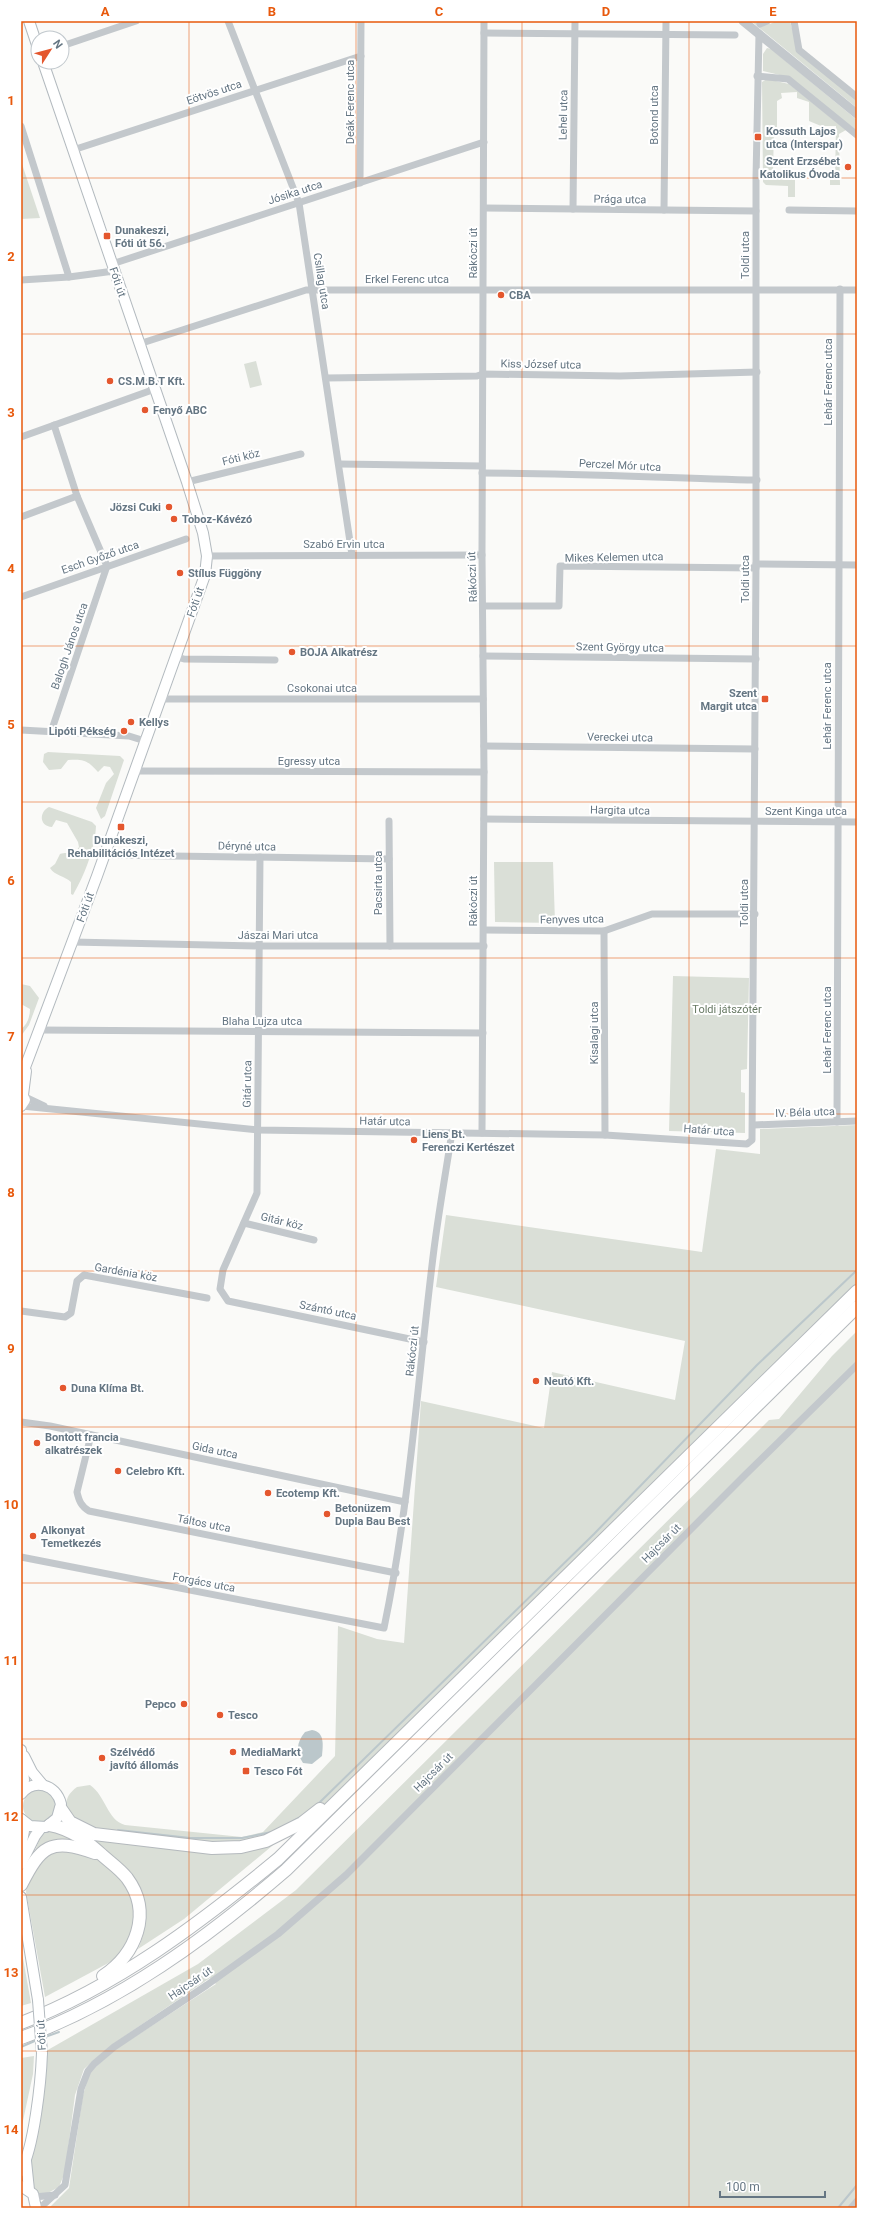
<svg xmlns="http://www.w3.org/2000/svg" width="878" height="2229" font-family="Roboto,sans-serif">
  <rect width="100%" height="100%" fill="#fafaf8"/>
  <!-- green -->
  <g fill="#dadfd7">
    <path d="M751,21H764L770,24L776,21H790L799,54L857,100V108Z"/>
    <path d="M767,48L771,49L857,120V131L788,77L763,71V54Z"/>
    <path d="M767,79L789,84L846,130L839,134L840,185H830V179H835L836,126H821L809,121V102L797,98V92L781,93L782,98L777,101V127H774L773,174H790L791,178H795V197H788V186L766,185L763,182L762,82Z"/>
    <path d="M21,161L40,218L21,219Z"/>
    <path d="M256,361L262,385L250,388L244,364Z"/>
    <path d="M48,752L120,756L124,760L105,816L101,819L96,808L106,783L114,774L110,767L104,766L98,772C87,760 84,759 68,760L61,769L49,770L43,762L44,754Z"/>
    <path d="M49,807L92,822L96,826C95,849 84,876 73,895L71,894V882C65,876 55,876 50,868L55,864L60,854C69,851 73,857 79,847L78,842L67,823L56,820L52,827C39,826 39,812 49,807Z"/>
    <path d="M494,862H553L555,923L495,922Z"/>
    <path d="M673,976L749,978L747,1069L741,1070V1092L745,1093V1133L669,1131Z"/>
    <path d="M21,984L30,986L39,998L29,1025L21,1036V1029C27,1025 30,1017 30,1009L21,1004Z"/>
    <path d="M857,1125V1286L763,1375L320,1809L295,1824L252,1841L218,1843L90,1829C73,1820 54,1804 77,1787L90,1785C106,1796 107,1820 125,1825L242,1837L263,1832L335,1756L338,1626L377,1639L404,1643L421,1401L544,1428L552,1372L675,1400L685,1341L436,1287L446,1215L702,1252L716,1149L760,1154V1129Z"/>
    <path d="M857,1331V2196L847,2208H49L69,2188L83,2095L90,2072L116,2049L216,1984L210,1978L113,2044L84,2069L75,2095L65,2172L59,2187L44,2195L34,2192L29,2173L46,2051L198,1964L296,1890L769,1420L779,1419L832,1356Z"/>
    <circle cx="39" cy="1806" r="16"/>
    <path d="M55,1830L64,1832L115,1870L133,1894L136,1918L131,1937L114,1960L45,1997L26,1892L27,1871L42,1833Z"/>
    <path d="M78,1830L107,1840L182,1850L278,1841L184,1919L138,1949C150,1922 147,1899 132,1875Z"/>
    <path d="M21,1947L31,2003L21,2006Z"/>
    <path d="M34,2056L33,2074L21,2130V2058Z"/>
  </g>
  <!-- water -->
  <path fill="#bbc7cb" d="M312,1730C325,1732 323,1745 322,1756L312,1764L303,1763C296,1752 296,1743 305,1732Z"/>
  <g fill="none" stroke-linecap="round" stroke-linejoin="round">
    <!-- stream -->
    <g stroke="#bbc7cb" stroke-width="2">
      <path d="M318,1804L594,1534L757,1365L857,1270"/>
      <path d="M293,1821L302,1816"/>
      <path d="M118,1830L190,1838H242L272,1832"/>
      <path d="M45,2037L59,2032"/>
      <path d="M21,2047L37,2040"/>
      <path d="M838,2208L857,2185"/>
    </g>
    <defs>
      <g id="secondary">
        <path d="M29,21L38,48"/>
        <path d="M21,1078L97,876L205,575L207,556L203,533L187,482L43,62"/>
        <path d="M21,1093L25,1100L21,1106"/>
        <path d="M23,1095L26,1071"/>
        <path d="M21,1750L24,1780L22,1792"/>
        <path d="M24,1756L32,1772L42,1784"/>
        <path d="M21,1794C34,1778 56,1784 61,1804L57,1818L46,1827L30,1826L21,1819"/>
        <path d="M21,1848L24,1831L21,1819"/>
        <path d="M21,1864L35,1836L41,1828"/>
        <path d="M21,1897L38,2000"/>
        <path d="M26,2161L29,2190"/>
        <path d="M21,2171C34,2147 41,2082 42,2053"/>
        <path d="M21,2186L33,2194L36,2208"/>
      </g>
      <g id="trunk">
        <path d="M61,1809L70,1822L94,1834L212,1848L241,1847L266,1841L302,1823L320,1809"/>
        <path d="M50,1825C71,1829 87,1841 102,1855C111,1863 120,1869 127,1878C153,1913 136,1954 103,1976"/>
        <path d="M21,1885C41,1846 50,1837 95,1853"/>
        <path d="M21,2023C117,1986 199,1924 278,1859L857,1291"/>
        <path d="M21,2038C120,2002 207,1938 286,1870L857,1307"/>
      </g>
    </defs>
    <!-- secondary casing -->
    <use href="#secondary" stroke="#b3babf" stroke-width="12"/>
    <!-- trunk casing -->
    <use href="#trunk" stroke="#b4b9bd" stroke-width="14"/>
    <!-- minor -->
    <g stroke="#c3c8cc" stroke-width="7">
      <path d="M228,21L299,203L352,555"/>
      <path d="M794,21L799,50L857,97"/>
      <path d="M760,24L767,21"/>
      <path d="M484,33L735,35"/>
      <path d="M62,46L136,21"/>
      <path d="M757,76L788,79L857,135"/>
      <path d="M21,126L69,277"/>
      <path d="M73,150L361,56"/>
      <path d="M360,183L361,21"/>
      <path d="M484,208L756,211"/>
      <path d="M573,209L575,21"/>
      <path d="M664,210L666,21"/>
      <path d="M789,210L857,211"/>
      <path d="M112,264L484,142"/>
      <path d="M21,280L69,277L114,271"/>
      <path d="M139,344L306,290H857"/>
      <path d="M326,378L477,376L483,374L620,376L757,372"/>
      <path d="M21,437L155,389"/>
      <path d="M339,464L482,466"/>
      <path d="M482,473C574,473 665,478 757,480"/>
      <path d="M187,482L301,454"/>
      <path d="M21,517L77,496"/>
      <path d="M207,556L482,555"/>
      <path d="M756,564L857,565"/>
      <path d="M21,597L186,539"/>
      <path d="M484,606H559L560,566L756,568"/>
      <path d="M483,656L756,659"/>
      <path d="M177,657L184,659L275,660"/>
      <path d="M161,699H483"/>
      <path d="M21,730L129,736L145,741"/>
      <path d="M51,732L107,566L77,496L54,425"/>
      <path d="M484,746L755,749"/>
      <path d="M134,771L484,772"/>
      <path d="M484,819L857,822"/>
      <path d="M389,821L390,946"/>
      <path d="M104,855L389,859"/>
      <path d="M260,857L257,1193L223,1270L220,1289L228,1301L424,1342"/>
      <path d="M484,930L604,931L652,914H755"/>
      <path d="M604,931L605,1135"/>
      <path d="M72,942L260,946H484"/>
      <path d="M40,1030L483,1033"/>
      <path d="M25,1097L44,1106"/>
      <path d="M22,1106L258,1130L605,1135L747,1144L752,1140L756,564V178L759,34"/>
      <path d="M837,1122L840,289"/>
      <path d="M754,1125L857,1121"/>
      <path d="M482,1133L484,772L482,555L484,21"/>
      <path d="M244,1223L314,1240"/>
      <path d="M21,1311L65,1317L71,1313L77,1281L84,1275L207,1298"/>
      <path d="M21,1422L50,1426L405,1502"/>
      <path d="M91,1435L77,1492C79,1501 81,1506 89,1511L396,1573"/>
      <path d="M21,1557L384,1628C410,1503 418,1376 434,1249C439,1210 446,1171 452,1132"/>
      <path d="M34,2197L55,2195"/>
      <path d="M40,2208L65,2185L81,2089L88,2071L94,2064L114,2047L207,1985L278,1934L346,1875L745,1475L857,1365"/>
      <path d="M851,2208L857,2201"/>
    </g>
    <!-- tertiary -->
    <path stroke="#c3c8cc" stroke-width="9" d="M743,21L857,114"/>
    <!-- secondary -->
    <use href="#secondary" stroke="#fff" stroke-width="10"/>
    <!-- trunk -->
    <use href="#trunk" stroke="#fff" stroke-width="12"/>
    <defs>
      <path id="secondary-bridge" d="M38,2000L42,2053"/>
    </defs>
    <!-- secondary-bridge casing -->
    <use href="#secondary-bridge" stroke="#b3babf" stroke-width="12" stroke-linecap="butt"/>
    <!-- secondary-bridge -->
    <use href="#secondary-bridge" stroke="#fff" stroke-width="10"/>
  </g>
  <!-- grid -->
  <path fill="none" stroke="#e8590c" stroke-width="1" stroke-opacity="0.55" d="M189,21V2208M356,21V2208M522,21V2208M689,21V2208M21,178H857M21,334H857M21,490H857M21,646H857M21,802H857M21,958H857M21,1114H857M21,1271H857M21,1427H857M21,1583H857M21,1739H857M21,1895H857M21,2051H857"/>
  <!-- markers -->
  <g fill="#e4572e" stroke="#fff" stroke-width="1.5">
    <rect x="754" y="133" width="8" height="8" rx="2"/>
    <circle cx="848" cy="167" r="4"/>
    <rect x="103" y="232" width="8" height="8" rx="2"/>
    <circle cx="501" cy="295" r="4"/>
    <circle cx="110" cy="381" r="4"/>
    <circle cx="145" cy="410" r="4"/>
    <circle cx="169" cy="507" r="4"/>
    <circle cx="174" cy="519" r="4"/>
    <circle cx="180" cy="573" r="4"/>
    <circle cx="292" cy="652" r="4"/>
    <rect x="761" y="695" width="8" height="8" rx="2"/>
    <circle cx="131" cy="722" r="4"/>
    <circle cx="124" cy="731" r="4"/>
    <rect x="117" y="823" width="8" height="8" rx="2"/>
    <circle cx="414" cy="1140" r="4"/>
    <circle cx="536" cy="1381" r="4"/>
    <circle cx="63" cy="1388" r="4"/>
    <circle cx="37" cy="1443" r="4"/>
    <circle cx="118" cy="1471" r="4"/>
    <circle cx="268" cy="1493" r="4"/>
    <circle cx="327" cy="1514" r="4"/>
    <circle cx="33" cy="1536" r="4"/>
    <circle cx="184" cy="1704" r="4"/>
    <circle cx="220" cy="1715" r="4"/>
    <circle cx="233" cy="1752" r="4"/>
    <circle cx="102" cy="1758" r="4"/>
    <rect x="242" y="1767" width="8" height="8" rx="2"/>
  </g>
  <g text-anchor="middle" stroke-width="4" stroke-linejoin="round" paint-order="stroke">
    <!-- street labels -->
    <g font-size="11" fill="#657683" stroke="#fff">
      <text transform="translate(214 92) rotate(-18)" y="4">Eötvös utca</text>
      <text transform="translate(350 102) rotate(-90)" y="4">Deák Ferenc utca</text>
      <text transform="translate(563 115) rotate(-89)" y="4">Lehel utca</text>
      <text transform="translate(654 115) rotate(-90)" y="4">Botond utca</text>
      <text transform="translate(295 192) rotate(-18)" y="4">Jósika utca</text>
      <text transform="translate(620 199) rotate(1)" y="4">Prága utca</text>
      <text transform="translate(473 253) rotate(-90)" y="4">Rákóczi út</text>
      <text transform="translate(745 255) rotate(-90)" y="4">Toldi utca</text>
      <text x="407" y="283">Erkel Ferenc utca</text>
      <text transform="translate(322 281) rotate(81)" y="4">Csillag utca</text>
      <text transform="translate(118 282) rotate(71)" y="4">Fóti út</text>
      <text transform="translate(541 364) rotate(1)" y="4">Kiss József utca</text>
      <text transform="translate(828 382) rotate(-90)" y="4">Lehár Ferenc utca</text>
      <text transform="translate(241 457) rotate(-14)" y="4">Fóti köz</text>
      <text transform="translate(620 465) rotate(3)" y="4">Perczel Mór utca</text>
      <text x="344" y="548">Szabó Ervin utca</text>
      <text transform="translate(100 557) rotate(-19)" y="4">Esch Győző utca</text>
      <text transform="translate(614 557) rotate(-1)" y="4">Mikes Kelemen utca</text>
      <text transform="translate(472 577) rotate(-92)" y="4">Rákóczi út</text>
      <text transform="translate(745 579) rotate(-90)" y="4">Toldi utca</text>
      <text transform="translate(195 602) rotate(-71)" y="4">Fóti út</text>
      <text transform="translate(69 646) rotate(-71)" y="4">Balogh János utca</text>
      <text transform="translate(620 647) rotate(1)" y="4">Szent György utca</text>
      <text x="322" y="692">Csokonai utca</text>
      <text transform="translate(827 706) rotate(-90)" y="4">Lehár Ferenc utca</text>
      <text transform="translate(620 737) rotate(1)" y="4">Vereckei utca</text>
      <text x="309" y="765">Egressy utca</text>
      <text transform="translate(620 810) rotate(1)" y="4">Hargita utca</text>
      <text x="806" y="815">Szent Kinga utca</text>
      <text transform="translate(247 846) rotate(1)" y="4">Déryné utca</text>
      <text transform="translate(378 883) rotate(-90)" y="4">Pacsirta utca</text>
      <text transform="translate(473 901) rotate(-90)" y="4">Rákóczi út</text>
      <text transform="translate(744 903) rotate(-90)" y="4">Toldi utca</text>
      <text transform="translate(85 907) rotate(-70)" y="4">Fóti út</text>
      <text transform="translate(572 919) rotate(-1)" y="4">Fenyves utca</text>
      <text x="278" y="939">Jászai Mari utca</text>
      <text x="262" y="1025">Blaha Lujza utca</text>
      <text transform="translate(827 1030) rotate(-90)" y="4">Lehár Ferenc utca</text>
      <text transform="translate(594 1033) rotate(-90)" y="4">Kisalagi utca</text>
      <text transform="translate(247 1084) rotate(-89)" y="4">Gitár utca</text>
      <text transform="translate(805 1112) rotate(-2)" y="4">IV. Béla utca</text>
      <text transform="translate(385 1121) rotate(1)" y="4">Határ utca</text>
      <text transform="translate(709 1130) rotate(4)" y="4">Határ utca</text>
      <text transform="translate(282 1221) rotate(14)" y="4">Gitár köz</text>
      <text transform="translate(126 1272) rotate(10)" y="4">Gardénia köz</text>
      <text transform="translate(328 1310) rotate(12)" y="4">Szántó utca</text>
      <text transform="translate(412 1351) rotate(-84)" y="4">Rákóczi út</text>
      <text transform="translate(215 1450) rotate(12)" y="4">Gida utca</text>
      <text transform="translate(204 1523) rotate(11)" y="4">Táltos utca</text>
      <text transform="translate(661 1543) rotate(-45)" y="4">Hajcsár út</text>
      <text transform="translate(204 1582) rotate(11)" y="4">Forgács utca</text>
      <text transform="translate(433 1772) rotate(-45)" y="4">Hajcsár út</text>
      <text transform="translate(190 1983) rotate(-34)" y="4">Hajcsár út</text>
      <text transform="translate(41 2035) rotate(-93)" y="4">Fóti út</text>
    </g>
    <!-- poi labels -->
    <g font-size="11" font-weight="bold" fill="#657683" stroke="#fff" text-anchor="start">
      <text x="766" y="135">Kossuth Lajos<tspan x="766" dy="13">utca (Interspar)</tspan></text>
      <text x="840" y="165" text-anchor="end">Szent Erzsébet<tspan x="840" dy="13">Katolikus Óvoda</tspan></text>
      <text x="115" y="234">Dunakeszi,<tspan x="115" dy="13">Fóti út 56.</tspan></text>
      <text x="509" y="299">CBA</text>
      <text x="118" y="385">CS.M.B.T Kft.</text>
      <text x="153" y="414">Fenyő ABC</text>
      <text x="161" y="511" text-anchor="end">Jözsi Cuki</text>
      <text x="182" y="523">Toboz-Kávézó</text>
      <text x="188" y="577">Stílus Függöny</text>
      <text x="300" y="656">BOJA Alkatrész</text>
      <text x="757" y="697" text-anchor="end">Szent<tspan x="757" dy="13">Margit utca</tspan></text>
      <text x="139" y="726">Kellys</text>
      <text x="116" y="735" text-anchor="end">Lipóti Pékség</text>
      <text x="121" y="844" text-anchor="middle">Dunakeszi,<tspan x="121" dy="13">Rehabilitációs Intézet</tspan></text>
      <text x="422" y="1138">Liens Bt.<tspan x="422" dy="13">Ferenczi Kertészet</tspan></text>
      <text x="544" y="1385">Neutó Kft.</text>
      <text x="71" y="1392">Duna Klíma Bt.</text>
      <text x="45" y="1441">Bontott francia<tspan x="45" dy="13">alkatrészek</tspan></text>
      <text x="126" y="1475">Celebro Kft.</text>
      <text x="276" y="1497">Ecotemp Kft.</text>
      <text x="335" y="1512">Betonüzem<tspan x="335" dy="13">Dupla Bau Best</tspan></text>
      <text x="41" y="1534">Alkonyat<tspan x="41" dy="13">Temetkezés</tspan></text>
      <text x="176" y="1708" text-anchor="end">Pepco</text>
      <text x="228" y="1719">Tesco</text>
      <text x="110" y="1756">Szélvédő<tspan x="110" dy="13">javító állomás</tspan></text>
      <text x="241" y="1756">MediaMarkt</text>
      <text x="254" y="1775">Tesco Fót</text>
    </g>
    <!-- park labels -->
    <g font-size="11" fill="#687a64" stroke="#fff">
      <text x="727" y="1013">Toldi játszótér</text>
    </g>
  </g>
  <!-- border -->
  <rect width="878" height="2229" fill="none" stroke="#ffffff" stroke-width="44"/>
  <!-- north arrow -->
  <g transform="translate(50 50) rotate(54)"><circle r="19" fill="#ffffff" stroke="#c1c8cd"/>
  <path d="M0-3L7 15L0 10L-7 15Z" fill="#e4572e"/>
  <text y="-6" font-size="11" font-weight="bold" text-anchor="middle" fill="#657683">N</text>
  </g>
  <!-- scale -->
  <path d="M720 2191v6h105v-6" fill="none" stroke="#657683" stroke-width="2"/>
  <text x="726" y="2191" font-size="12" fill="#657683" stroke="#ffffff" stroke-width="3" paint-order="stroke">100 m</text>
  <rect x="22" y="22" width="834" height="2185" fill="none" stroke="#e8590c" stroke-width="1.5"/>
  <g font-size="13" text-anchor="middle" font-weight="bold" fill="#e8590c">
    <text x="105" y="16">A</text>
    <text x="272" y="16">B</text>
    <text x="439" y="16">C</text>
    <text x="606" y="16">D</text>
    <text x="773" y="16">E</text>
    <text x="11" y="105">1</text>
    <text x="11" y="261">2</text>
    <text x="11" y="417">3</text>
    <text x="11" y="573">4</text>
    <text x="11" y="729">5</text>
    <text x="11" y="885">6</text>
    <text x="11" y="1041">7</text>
    <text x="11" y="1197">8</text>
    <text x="11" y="1353">9</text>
    <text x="11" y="1509">10</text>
    <text x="11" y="1665">11</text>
    <text x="11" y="1821">12</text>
    <text x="11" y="1977">13</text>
    <text x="11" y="2134">14</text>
  </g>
</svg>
